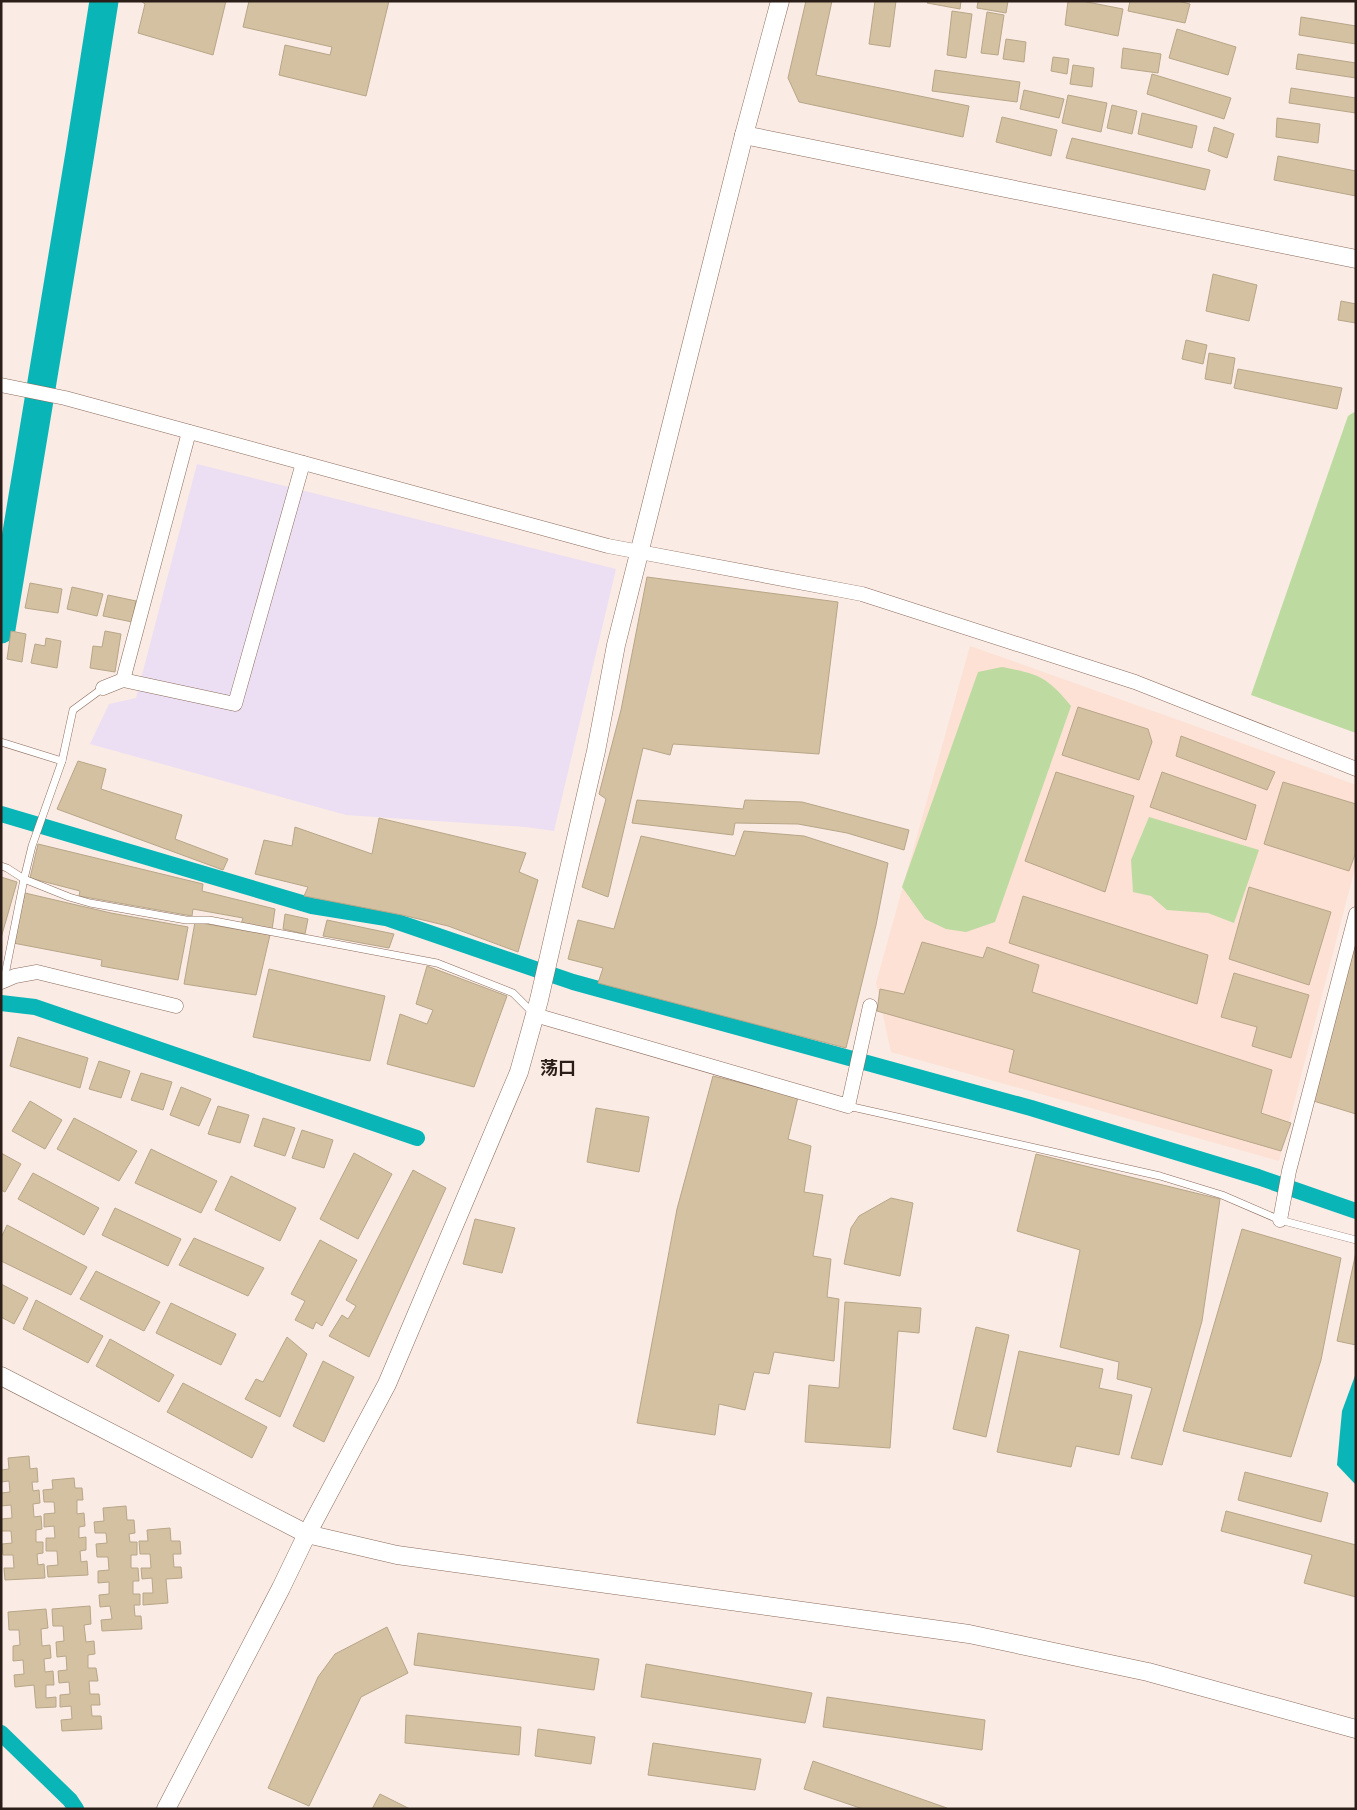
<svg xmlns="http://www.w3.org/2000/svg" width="1357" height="1810" font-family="'Fira Sans','Noto Sans SC',sans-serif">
  <rect width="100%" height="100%" fill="#faebe4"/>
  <!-- built -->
  <path fill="#fce1d4" d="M970,646L1209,731L1356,785V864L1279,1161L891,1052L876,983Z"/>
  <!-- medical -->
  <path fill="#eddff3" d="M197,464L616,569L554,831L526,827L346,815L90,744L109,704L136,698Z"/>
  <!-- green -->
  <g fill="#bddaa1">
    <path d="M1356,411V733L1251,695L1348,416Z"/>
    <path d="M1002,667C1039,674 1047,677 1071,706L995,922L966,932L946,929L925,919L902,887L978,672Z"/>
    <path d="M1149,817L1259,850L1234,923L1208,913L1167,910L1151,896L1133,892L1131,860Z"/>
  </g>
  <!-- water -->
  <path fill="#09b5b7" d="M1356,1373V1485L1337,1465L1342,1411Z"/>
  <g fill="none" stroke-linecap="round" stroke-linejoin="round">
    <!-- canal -->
    <g stroke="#09b5b7" stroke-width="16">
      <path d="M1,814L312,906L386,918L573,982L1031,1108L1258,1177L1356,1211"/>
      <path d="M1,1003L35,1007L417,1138"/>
      <path d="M1,1733L70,1800L76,1809"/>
    </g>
    <!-- river -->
    <path stroke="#09b5b7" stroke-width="29" d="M1,629L80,153L104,1"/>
  </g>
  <!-- building -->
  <g fill="#d4c1a2" stroke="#b8a688">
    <path d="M141,1H226L213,55L138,33L145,4Z"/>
    <path d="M249,1H389L366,96L279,75L285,45L330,55L332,47L243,27Z"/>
    <path d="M806,1H832L816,75L969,106L963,137L799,102L788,78Z"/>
    <path d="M875,1H896L890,47L869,44Z"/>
    <path d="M928,1H961L960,9L927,3Z"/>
    <path d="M978,1H1008L1006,13L977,8Z"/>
    <path d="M1068,1H1082L1123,9L1118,36L1065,25Z"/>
    <path d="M1130,1H1178L1190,4L1185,23L1128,11Z"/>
    <path d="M952,11L972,14L966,58L947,55Z"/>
    <path d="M987,12L1004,15L998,55L981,53Z"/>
    <path d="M1301,17L1356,26V44L1299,35Z"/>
    <path d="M1177,29L1236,47L1228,75L1169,58Z"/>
    <path d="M1006,39L1026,42L1024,62L1003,59Z"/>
    <path d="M1123,48L1161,54L1158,73L1121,68Z"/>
    <path d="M1298,54L1356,63V78L1296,69Z"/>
    <path d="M1053,57L1069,59L1067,74L1051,71Z"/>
    <path d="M1073,65L1094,68L1092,87L1070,84Z"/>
    <path d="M935,70L1020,82L1017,102L932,91Z"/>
    <path d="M1152,74L1231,98L1224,119L1147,94Z"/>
    <path d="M1291,88L1356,98V113L1289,103Z"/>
    <path d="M1024,90L1064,99L1059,118L1020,109Z"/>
    <path d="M1068,95L1107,103L1101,132L1062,123Z"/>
    <path d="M1112,105L1137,111L1132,134L1107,128Z"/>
    <path d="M1142,113L1197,126L1192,148L1138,134Z"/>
    <path d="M1002,117L1057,130L1051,156L996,142Z"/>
    <path d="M1277,118L1320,124L1318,143L1276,137Z"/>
    <path d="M1214,127L1234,134L1227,158L1208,151Z"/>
    <path d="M1072,138L1210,170L1205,190L1066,158Z"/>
    <path d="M1278,156L1356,171V196L1274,180Z"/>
    <path d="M1213,274L1257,285L1249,321L1206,311Z"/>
    <path d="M1341,301L1356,304V323L1338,320Z"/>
    <path d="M1186,340L1207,345L1203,364L1182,359Z"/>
    <path d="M1209,353L1235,358L1231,384L1205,379Z"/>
    <path d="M1238,369L1342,388L1337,409L1234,388Z"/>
    <path d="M647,577L838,602L819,754L673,744L670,755L643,748L608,897L582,887L606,799L599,794L621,710Z"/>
    <path d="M30,583L62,589L58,613L25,608Z"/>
    <path d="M72,587L103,594L97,616L67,609Z"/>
    <path d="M108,595L136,601L132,622L103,616Z"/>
    <path d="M11,631L26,634L22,662L7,659Z"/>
    <path d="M105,631L121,634L115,672L90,668L93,646L102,647Z"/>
    <path d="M46,638L61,641L57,668L31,663L35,644L45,646Z"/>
    <path d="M1078,707L1148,729L1152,742L1139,780L1062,755Z"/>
    <path d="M1181,736L1275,772L1267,790L1176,756Z"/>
    <path d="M78,761L106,769L101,789L182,815L175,839L228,859L223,870L57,809Z"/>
    <path d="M1056,772L1134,796L1105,892L1025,861Z"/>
    <path d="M1162,772L1256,805L1246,840L1150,807Z"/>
    <path d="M1283,782L1356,804V852L1349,871L1264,844Z"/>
    <path d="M637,800L743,809L745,800L802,802L909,830L904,850L847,833L798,824L735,823L733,835L632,823Z"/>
    <path d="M379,818L526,853L519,872L538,880L518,952L448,926L402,915L304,896L308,887L255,874L264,840L292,846L295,827L372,854Z"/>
    <path d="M744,831L804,836L888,863L876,925L846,1048L598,983L603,968L568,959L578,920L614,929L641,836L735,856Z"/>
    <path d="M38,844L203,884L202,891L275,909L272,930L241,924L243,918L193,909L192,916L79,896L80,891L30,878Z"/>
    <path d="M1,877L17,882L1,938Z"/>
    <path d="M1249,887L1331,912L1309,985L1229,959Z"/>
    <path d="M25,893L111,913L188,927L178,980L101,966L102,960L13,943Z"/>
    <path d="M1023,896L1208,955L1197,1004L1009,943Z"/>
    <path d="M285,914L308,919L305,934L283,929Z"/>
    <path d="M327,920L394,934L389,948L323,936Z"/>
    <path d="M195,922L270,935L256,995L184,984Z"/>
    <path d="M1356,934V1114L1307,1099Z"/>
    <path d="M922,942L983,958L987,947L1039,965L1032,992L1272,1070L1261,1113L1291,1123L1281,1151L1009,1072L1014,1050L877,1011L880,989L904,994Z"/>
    <path d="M427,966L507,996L474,1087L387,1064L400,1014L427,1024L433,1010L416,1004Z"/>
    <path d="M269,969L385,996L370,1061L253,1037Z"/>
    <path d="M1234,973L1309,995L1291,1058L1252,1046L1257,1027L1221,1017Z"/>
    <path d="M18,1037L88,1058L80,1088L10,1066Z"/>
    <path d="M99,1061L130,1071L121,1098L89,1089Z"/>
    <path d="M141,1073L172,1082L163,1110L131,1100Z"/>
    <path d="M713,1076L798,1097L788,1139L811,1146L804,1192L823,1195L813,1256L831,1259L827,1297L839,1299L834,1361L774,1352L769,1374L754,1372L745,1410L719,1404L715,1435L637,1423L677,1209Z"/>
    <path d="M181,1087L211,1099L199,1126L170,1115Z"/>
    <path d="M30,1101L62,1120L45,1149L12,1131Z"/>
    <path d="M218,1106L249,1115L240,1143L208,1134Z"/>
    <path d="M596,1108L649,1117L639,1172L587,1162Z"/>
    <path d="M74,1118L137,1151L119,1181L57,1149Z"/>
    <path d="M263,1118L295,1128L285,1156L254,1146Z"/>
    <path d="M302,1130L333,1140L324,1168L292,1158Z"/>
    <path d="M151,1149L217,1181L201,1213L135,1183Z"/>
    <path d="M1,1153L21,1164L5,1192L1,1190Z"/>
    <path d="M354,1153L392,1174L358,1239L320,1219Z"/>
    <path d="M1036,1154L1220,1199L1202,1321L1162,1465L1131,1458L1152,1388L1117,1379L1119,1362L1060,1347L1080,1250L1017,1231Z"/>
    <path d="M413,1170L446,1188L369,1357L329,1336L342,1315L348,1319L356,1306L346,1300Z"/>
    <path d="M33,1173L99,1208L84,1235L18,1199Z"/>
    <path d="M231,1176L296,1208L280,1241L215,1210Z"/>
    <path d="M891,1198L913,1203L900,1276L844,1264L851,1228L859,1216Z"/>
    <path d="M115,1208L181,1239L168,1266L102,1235Z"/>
    <path d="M475,1219L515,1228L502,1273L463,1264Z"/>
    <path d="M7,1225L87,1267L71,1295L1,1261V1238Z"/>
    <path d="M1242,1229L1341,1258L1321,1360L1291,1457L1183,1431Z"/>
    <path d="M194,1238L264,1268L248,1296L179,1265Z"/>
    <path d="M320,1240L357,1260L322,1326L316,1322L313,1329L295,1320L305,1301L291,1294Z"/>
    <path d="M1356,1252V1345L1337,1341Z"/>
    <path d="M96,1271L160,1302L144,1331L80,1299Z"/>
    <path d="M1,1284L28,1298L14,1324L1,1317Z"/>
    <path d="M36,1300L103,1336L88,1363L23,1329Z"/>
    <path d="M845,1302L921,1308L919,1333L898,1331L890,1448L805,1442L809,1385L839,1388Z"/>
    <path d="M171,1303L236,1334L221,1365L156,1333Z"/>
    <path d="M976,1327L1009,1335L986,1437L953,1429Z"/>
    <path d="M287,1337L307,1354L280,1417L245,1399L256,1379L263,1382Z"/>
    <path d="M110,1339L174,1375L159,1402L96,1366Z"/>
    <path d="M1019,1351L1103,1369L1099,1388L1132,1395L1119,1455L1076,1446L1071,1467L997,1452Z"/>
    <path d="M323,1361L354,1377L324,1442L293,1426Z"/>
    <path d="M183,1383L267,1427L252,1458L167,1412Z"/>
    <path d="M29,1456L30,1469L37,1468L38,1482H32L33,1491L39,1490L40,1503L33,1504L34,1517L41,1516L42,1529L36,1530V1542H43V1553L37,1554L38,1565L44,1564L45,1578L5,1580L4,1568H14L13,1555H3L2,1544L12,1543L11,1531H1V1519L12,1518L11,1505L1,1506V1493L10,1492L9,1481L1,1482V1470L9,1469L8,1458Z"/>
    <path d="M1245,1472L1328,1493L1321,1522L1238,1500Z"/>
    <path d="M74,1478L75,1488H82L83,1500H77V1514L84,1513L85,1526L79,1527V1538L86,1537V1550L80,1551L81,1562L87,1561L88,1575L48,1577L47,1566L58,1565L57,1551H46V1538H55L54,1526L44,1527V1514L55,1513L54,1502H44L43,1490L53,1489L52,1480Z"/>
    <path d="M126,1506L127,1520H134L135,1533L129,1534L130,1542H137V1555H131V1568H138L139,1581H133V1594H140V1605H134L135,1616H141L142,1629L102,1631L101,1620L112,1619L110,1606L100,1607L99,1595L109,1594V1582L98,1583V1571L109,1570L108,1557H97L96,1544L107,1543L106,1533H95L94,1522L104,1521L103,1508Z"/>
    <path d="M1226,1511L1356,1545V1597L1304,1583L1312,1555L1221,1531Z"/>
    <path d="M170,1528L171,1541H180L181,1554H173L174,1567H181L182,1578L166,1579L168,1603L143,1605V1593H153L152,1578L142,1579L141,1568H151L150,1554H140L139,1541H148L147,1530Z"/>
    <path d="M90,1606L91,1624L84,1625L86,1642L94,1641L95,1654L88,1655V1668H96L98,1681H89L90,1694H99L100,1705H91L92,1716H101L102,1729L62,1731L61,1720L72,1719L71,1706L60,1707V1695L70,1694L69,1682L59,1683L58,1671L67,1670L66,1656L57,1657L56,1642L64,1641L63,1626H53L52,1609Z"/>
    <path d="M46,1609L48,1628L41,1629L42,1646L50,1645L51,1658L44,1659L45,1672L53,1671L54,1685H46V1698L56,1697V1707L36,1708L34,1685L15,1687L14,1675L24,1674L23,1660L13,1661V1646L20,1645L19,1630H9L8,1612Z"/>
    <path d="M387,1627L408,1673L361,1697L309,1806L268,1788L318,1677L335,1654Z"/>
    <path d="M418,1633L599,1659L594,1690L414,1665Z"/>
    <path d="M646,1664L812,1693L805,1723L641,1697Z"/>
    <path d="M827,1697L985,1720L982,1750L823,1727Z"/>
    <path d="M406,1715L521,1727L519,1755L405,1743Z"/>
    <path d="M538,1729L595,1737L591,1764L535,1756Z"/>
    <path d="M653,1743L761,1759L755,1790L648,1775Z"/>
    <path d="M813,1761L947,1808V1809H863L804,1789Z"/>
    <path d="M380,1794L410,1809H372Z"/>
  </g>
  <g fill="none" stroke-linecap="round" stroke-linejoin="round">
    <defs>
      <g id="service">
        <path d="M1,742L62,761"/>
        <path d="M1,866L7,868L24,879L69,897L90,903L186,920H209L437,963L513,993L533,1013"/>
        <path d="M4,980L24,879L32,846L62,761L73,710L103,688"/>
        <path d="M848,1106L1160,1176L1222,1195L1280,1220L1356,1240"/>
      </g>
      <g id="minor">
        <path d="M1,385L65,398L608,546L862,594L1135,682L1356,769"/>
        <path d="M123,680L235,704L303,463"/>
        <path d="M103,688L123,680L189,432"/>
        <path d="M1,982L15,976L37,972L176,1006"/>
        <path d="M535,1015L848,1106L870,1006"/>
        <path d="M1280,1220L1289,1171L1356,914"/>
      </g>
      <g id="tertiary">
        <path d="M744,135L1356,259"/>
        <path d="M1,1376L307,1534L397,1555L969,1634L1148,1672L1356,1729"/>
        <path d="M166,1809L281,1588L307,1534L387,1384L519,1072L539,1000L596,751L616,645L744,135L780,1"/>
      </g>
    </defs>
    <!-- service casing -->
    <use href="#service" stroke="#8a6b5b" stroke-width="8"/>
    <!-- minor casing -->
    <use href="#minor" stroke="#8a6b5b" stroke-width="15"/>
    <!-- tertiary casing -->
    <use href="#tertiary" stroke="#8a6b5b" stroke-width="19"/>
    <!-- service -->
    <use href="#service" stroke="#fff" stroke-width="7"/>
    <!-- minor -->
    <use href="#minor" stroke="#fff" stroke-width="14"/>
    <!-- tertiary -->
    <use href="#tertiary" stroke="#fff" stroke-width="18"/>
  </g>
  <g text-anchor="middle" stroke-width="4" stroke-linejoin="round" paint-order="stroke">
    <!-- district labels -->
    <g font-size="18" font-weight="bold" fill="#2b1e18" stroke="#faebe4">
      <text x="558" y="1074">荡口</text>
    </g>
  </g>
  <!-- border -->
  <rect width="1357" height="1810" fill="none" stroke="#2b1e18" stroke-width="5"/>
</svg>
